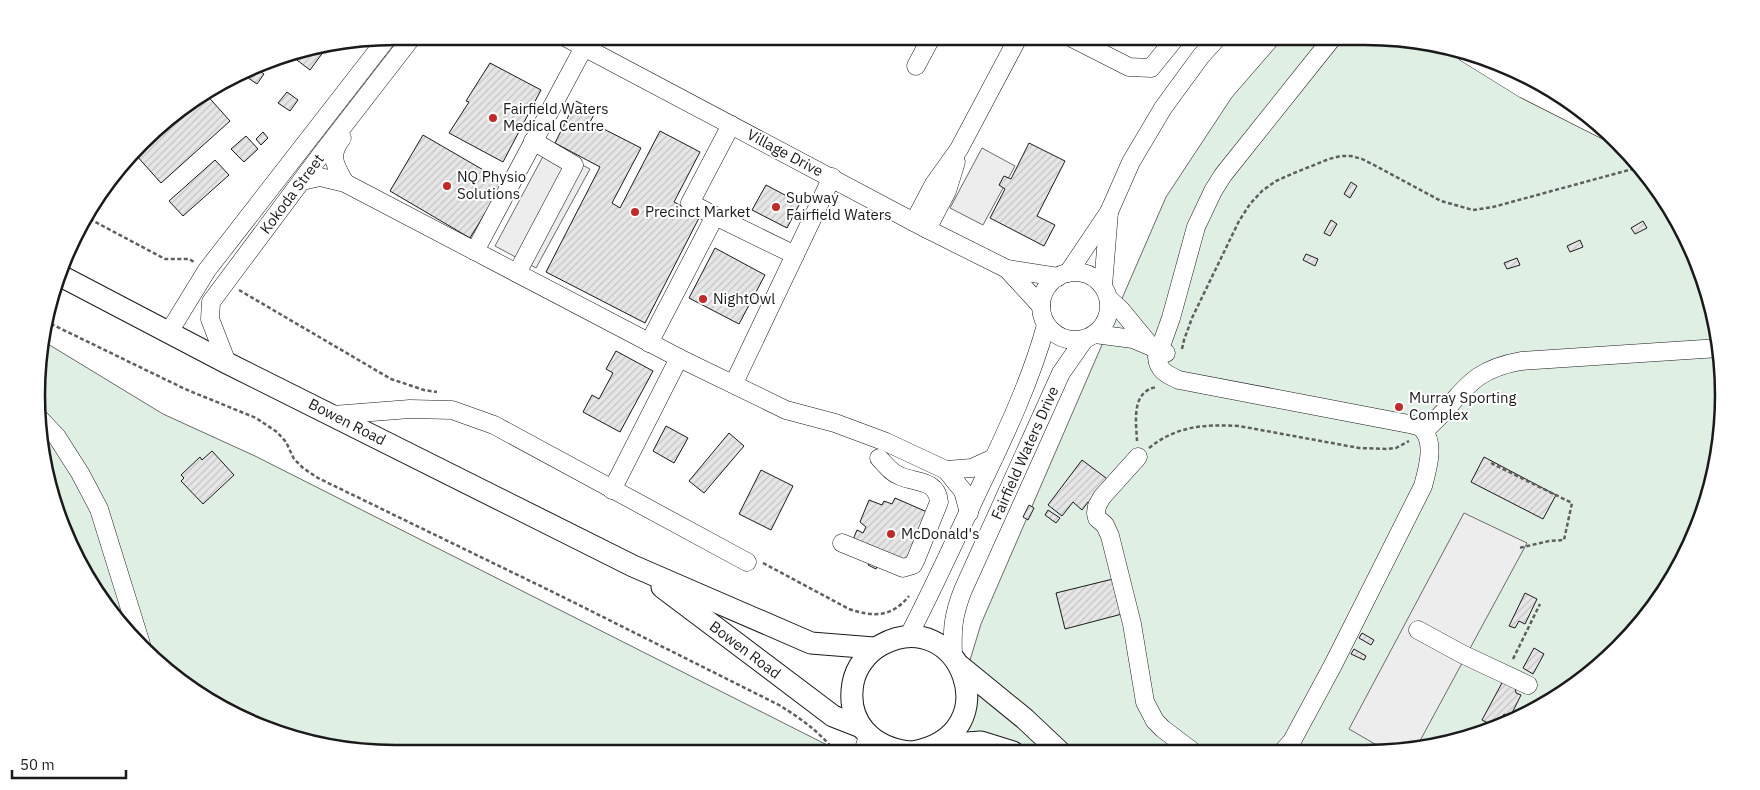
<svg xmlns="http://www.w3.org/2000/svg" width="1760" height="790" font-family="'IBM Plex Sans',sans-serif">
  <defs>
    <pattern id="building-hatch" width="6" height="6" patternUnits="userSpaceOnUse" patternTransform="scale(1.25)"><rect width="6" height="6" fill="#e6e6e6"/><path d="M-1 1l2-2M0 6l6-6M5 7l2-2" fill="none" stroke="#c5c5c5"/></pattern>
  </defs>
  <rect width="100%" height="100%" fill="#fff"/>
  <!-- green -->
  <g fill="#e0efe3" stroke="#6a6a6a">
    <path d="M1285,36H1365L1481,55L1545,84L1602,125L1650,177L1687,237L1712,302L1723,372L1721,442L1705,511L1663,595L1601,665L1523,717L1412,751L942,752L981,624L1166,197L1232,97Z"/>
    <path d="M43,341L163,414L255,456L841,752L395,754L279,735L216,706L159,665L84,574L55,511L39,442Z"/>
  </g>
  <!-- parking -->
  <g fill="#ededed" stroke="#6a6a6a">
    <path d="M548,147L590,169L536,268L495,246Z"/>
    <path d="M982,148L1015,166L983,225L950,208Z"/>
    <path d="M1464,513L1527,543L1415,750L1387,751L1349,729Z"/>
  </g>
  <!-- building -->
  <g fill="url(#building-hatch)" stroke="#1a1a1a">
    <path d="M327,47L310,70L289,54Z"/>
    <path d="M490,63L541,90L503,162L449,133L469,102L466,101Z"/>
    <path d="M254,67L264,74L257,84L241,73Z"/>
    <path d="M204,92L230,121L161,183L135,154L159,125Z"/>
    <path d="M287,92L298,100L290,111L278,103Z"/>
    <path d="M576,101L596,111L590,122L641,148L612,203L620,208L660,131L700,152L674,202L700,216L645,323L546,272L600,167L555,143Z"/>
    <path d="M263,132L268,138L261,145L256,139Z"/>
    <path d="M423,135L504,182L470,238L390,191Z"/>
    <path d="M246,136L258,149L244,162L231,149Z"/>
    <path d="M1029,143L1065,161L1037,216L1055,225L1044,246L990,218L1005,189L999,185L1004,176L1011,179Z"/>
    <path d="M215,160L229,175L183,216L169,201Z"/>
    <path d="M1351,182L1357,186L1350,198L1344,194Z"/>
    <path d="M766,185L800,203L787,228L752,210Z"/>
    <path d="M1331,220L1337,224L1330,236L1324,233Z"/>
    <path d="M1643,221L1647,228L1635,234L1631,228Z"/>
    <path d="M1580,240L1583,247L1570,252L1567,246Z"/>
    <path d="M715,248L765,275L739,324L689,298Z"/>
    <path d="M1306,254L1318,259L1315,266L1303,260Z"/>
    <path d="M1517,258L1520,265L1507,269L1504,263Z"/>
    <path d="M616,351L653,371L620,432L583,412L592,395L599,399L613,373L606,369Z"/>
    <path d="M666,426L688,438L674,463L653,451Z"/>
    <path d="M729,433L744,446L704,493L689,481Z"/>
    <path d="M212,451L234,475L203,504L181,481L184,478L181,475L200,457L202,460Z"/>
    <path d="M1484,457L1556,495L1543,519L1471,482Z"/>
    <path d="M1082,460L1110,481L1091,505L1088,502L1082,510L1073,502L1062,516L1048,505Z"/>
    <path d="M761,470L793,486L771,530L739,514Z"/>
    <path d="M895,498L927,512L909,565L883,554L876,569L868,565L874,552L852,542L857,530L863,533L866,527L860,522L869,500L882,505L884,501L892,504Z"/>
    <path d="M1029,505L1034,508L1028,520L1023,517Z"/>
    <path d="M1048,510L1060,518L1056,523L1045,515Z"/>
    <path d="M1113,579L1122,614L1065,629L1056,593Z"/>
    <path d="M1525,593L1537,599L1525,624L1519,621L1515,628L1509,626Z"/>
    <path d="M1362,633L1374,640L1371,645L1359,638Z"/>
    <path d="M1534,648L1544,654L1533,674L1523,668Z"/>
    <path d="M1354,649L1366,656L1364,660L1351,654Z"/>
    <path d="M1503,681L1515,687L1516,693L1521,695L1510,717L1504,714L1499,724L1494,726L1482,720Z"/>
  </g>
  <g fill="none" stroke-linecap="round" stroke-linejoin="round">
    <defs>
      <g id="minor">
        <path d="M563,36L927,229L1007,269L1058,277"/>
        <path d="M1068,36L1129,67L1151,68L1177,36"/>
        <path d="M1466,53L1524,89L1607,131"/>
        <path d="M916,66L932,36"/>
        <path d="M342,138C328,156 335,165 345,183"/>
        <path d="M302,181L320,177L345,183L679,358L786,410L835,423L886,442L946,470L963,491L969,513"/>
        <path d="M715,216L795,255"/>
        <path d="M914,222L934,184L959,149L1019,36"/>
        <path d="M927,229L947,191L956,162"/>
        <path d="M475,251L584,47"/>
        <path d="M1007,269L1041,306"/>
        <circle cx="1075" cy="306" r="34"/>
        <path d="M517,273L574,165L533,141"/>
        <path d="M1068,273L1109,212L1131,162L1163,108L1201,56L1219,36"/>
        <path d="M1103,286L1109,212"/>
        <path d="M1109,299L1121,310L1149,344"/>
        <path d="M169,332L207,270L388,37"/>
        <path d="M1095,334L1133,339L1166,353"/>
        <path d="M649,343L715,216L690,203L731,125"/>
        <path d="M227,363L210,319L211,302L320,156L413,36"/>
        <path d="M734,383L832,177"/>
        <path d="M333,415L410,409L452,410L494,425L747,562"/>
        <path d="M40,419L57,437L80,473L99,509L141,644"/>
        <path d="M1424,431C1463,398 1464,371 1521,361L1719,348"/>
        <path d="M1138,457L1102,497L1097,506L1096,513L1097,518L1105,525L1110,536L1132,624L1145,702L1155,721L1163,729L1192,751"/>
        <path d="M946,470L972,468L994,458"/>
        <path d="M612,490L679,358"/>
        <path d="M842,543L903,568L913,565L916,559L939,502C937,479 915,483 900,476C891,473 885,464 879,458"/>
        <path d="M1418,630L1462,654L1528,685"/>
        <path d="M908,637C934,587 957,536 981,485C1006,433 1031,380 1046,325"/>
        <path d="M953,656C952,629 953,615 963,590L1061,373L1084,340"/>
        <path d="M1283,751L1292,741L1333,665L1423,486C1427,471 1435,445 1424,431C1421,426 1414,425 1409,424L1179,380C1168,375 1158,371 1157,357L1171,318L1196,227L1213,191L1223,175L1334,36"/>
        <path d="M863,752L868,736"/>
      </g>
      <g id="major">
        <path d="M61,276L227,363L633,566L811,643L874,648"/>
        <path d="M662,587L833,716L861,727"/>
        <path d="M960,666L1025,719L1060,752"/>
        <path d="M938,745L981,742L1013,752"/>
        <path d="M910,752C872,748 846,722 853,683C856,667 867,653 881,645C959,602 1012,735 912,752"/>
      </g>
    </defs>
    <!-- minor casing -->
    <use href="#minor" stroke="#1a1a1a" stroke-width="19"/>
    <!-- major casing -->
    <use href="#major" stroke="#1a1a1a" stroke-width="23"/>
    <!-- path -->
    <g stroke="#5f5f5f" stroke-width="2.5" stroke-dasharray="4 2.5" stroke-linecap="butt">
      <path d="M84,216L165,259H189L194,262"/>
      <path d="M239,290L391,379L424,390L437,392"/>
      <path d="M45,321L185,389L256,418L277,432L286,442L294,459L303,468L318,478L561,596L779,705C803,720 817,730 836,752"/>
      <path d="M1182,349L1184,340L1192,318L1239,221L1250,204L1262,191L1276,181L1294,173L1329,159L1341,156H1351L1362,159L1374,165L1441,201L1473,210L1493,207L1640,167"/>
      <path d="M1137,441C1136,421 1131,391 1157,387"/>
      <path d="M1149,448C1176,426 1205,424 1239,426L1359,448L1387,449L1396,448L1409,441"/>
      <path d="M1491,463L1572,503L1564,540L1549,541L1519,548"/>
      <path d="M763,563L849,609C873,617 891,618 909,596"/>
      <path d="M1513,659L1540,604"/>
      <path d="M829,752L833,749"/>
    </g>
    <!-- minor -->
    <use href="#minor" stroke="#fff" stroke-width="18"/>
    <!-- major -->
    <use href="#major" stroke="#fff" stroke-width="21"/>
  </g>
  <!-- markers -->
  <g fill="#c62828" stroke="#fff" stroke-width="2">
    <circle cx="493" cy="118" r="5"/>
    <circle cx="447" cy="186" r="5"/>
    <circle cx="776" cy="207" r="5"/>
    <circle cx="635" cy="212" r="5"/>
    <circle cx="703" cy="299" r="5"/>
    <circle cx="1399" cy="407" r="5"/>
    <circle cx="891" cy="534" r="5"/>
  </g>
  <g text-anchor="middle" stroke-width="4" stroke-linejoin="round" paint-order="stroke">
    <!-- poi labels -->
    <g font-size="15" fill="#1a1a1a" stroke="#fff" text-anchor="start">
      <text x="503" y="114">Fairfield Waters<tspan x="503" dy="17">Medical Centre</tspan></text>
      <text x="457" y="182">NQ Physio<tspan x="457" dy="17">Solutions</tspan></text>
      <text x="786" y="203">Subway<tspan x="786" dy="17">Fairfield Waters</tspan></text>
      <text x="645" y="217">Precinct Market</text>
      <text x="713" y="304">NightOwl</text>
      <text x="1409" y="403">Murray Sporting<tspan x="1409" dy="17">Complex</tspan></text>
      <text x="901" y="539">McDonald's</text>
    </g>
    <!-- street labels -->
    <g font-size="15" fill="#1a1a1a" stroke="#fff">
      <text transform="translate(785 153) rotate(28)" y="5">Village Drive</text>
      <text transform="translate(292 194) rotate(-53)" y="5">Kokoda Street</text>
      <text transform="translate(347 422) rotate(27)" y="5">Bowen Road</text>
      <text transform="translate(1025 453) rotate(-66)" y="5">Fairfield Waters Drive</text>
      <text transform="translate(745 650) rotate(37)" y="5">Bowen Road</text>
    </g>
  </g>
  <!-- crop -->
  <path d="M0 0H1760V790H0ZM395 45H1365A350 350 0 0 1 1715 395V395A350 350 0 0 1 1365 745H395A350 350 0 0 1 45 395V395A350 350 0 0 1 395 45Z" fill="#fff" fill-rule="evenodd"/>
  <path fill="none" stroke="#1a1a1a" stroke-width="2.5" d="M395 45H1365A350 350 0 0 1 1715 395V395A350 350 0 0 1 1365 745H395A350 350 0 0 1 45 395V395A350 350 0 0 1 395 45Z"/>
  <!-- scale -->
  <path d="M12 770v8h114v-8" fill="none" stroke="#1a1a1a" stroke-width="2.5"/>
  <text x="20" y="770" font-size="15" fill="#1a1a1a" stroke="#ffffff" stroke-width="4" paint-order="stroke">50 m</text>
</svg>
